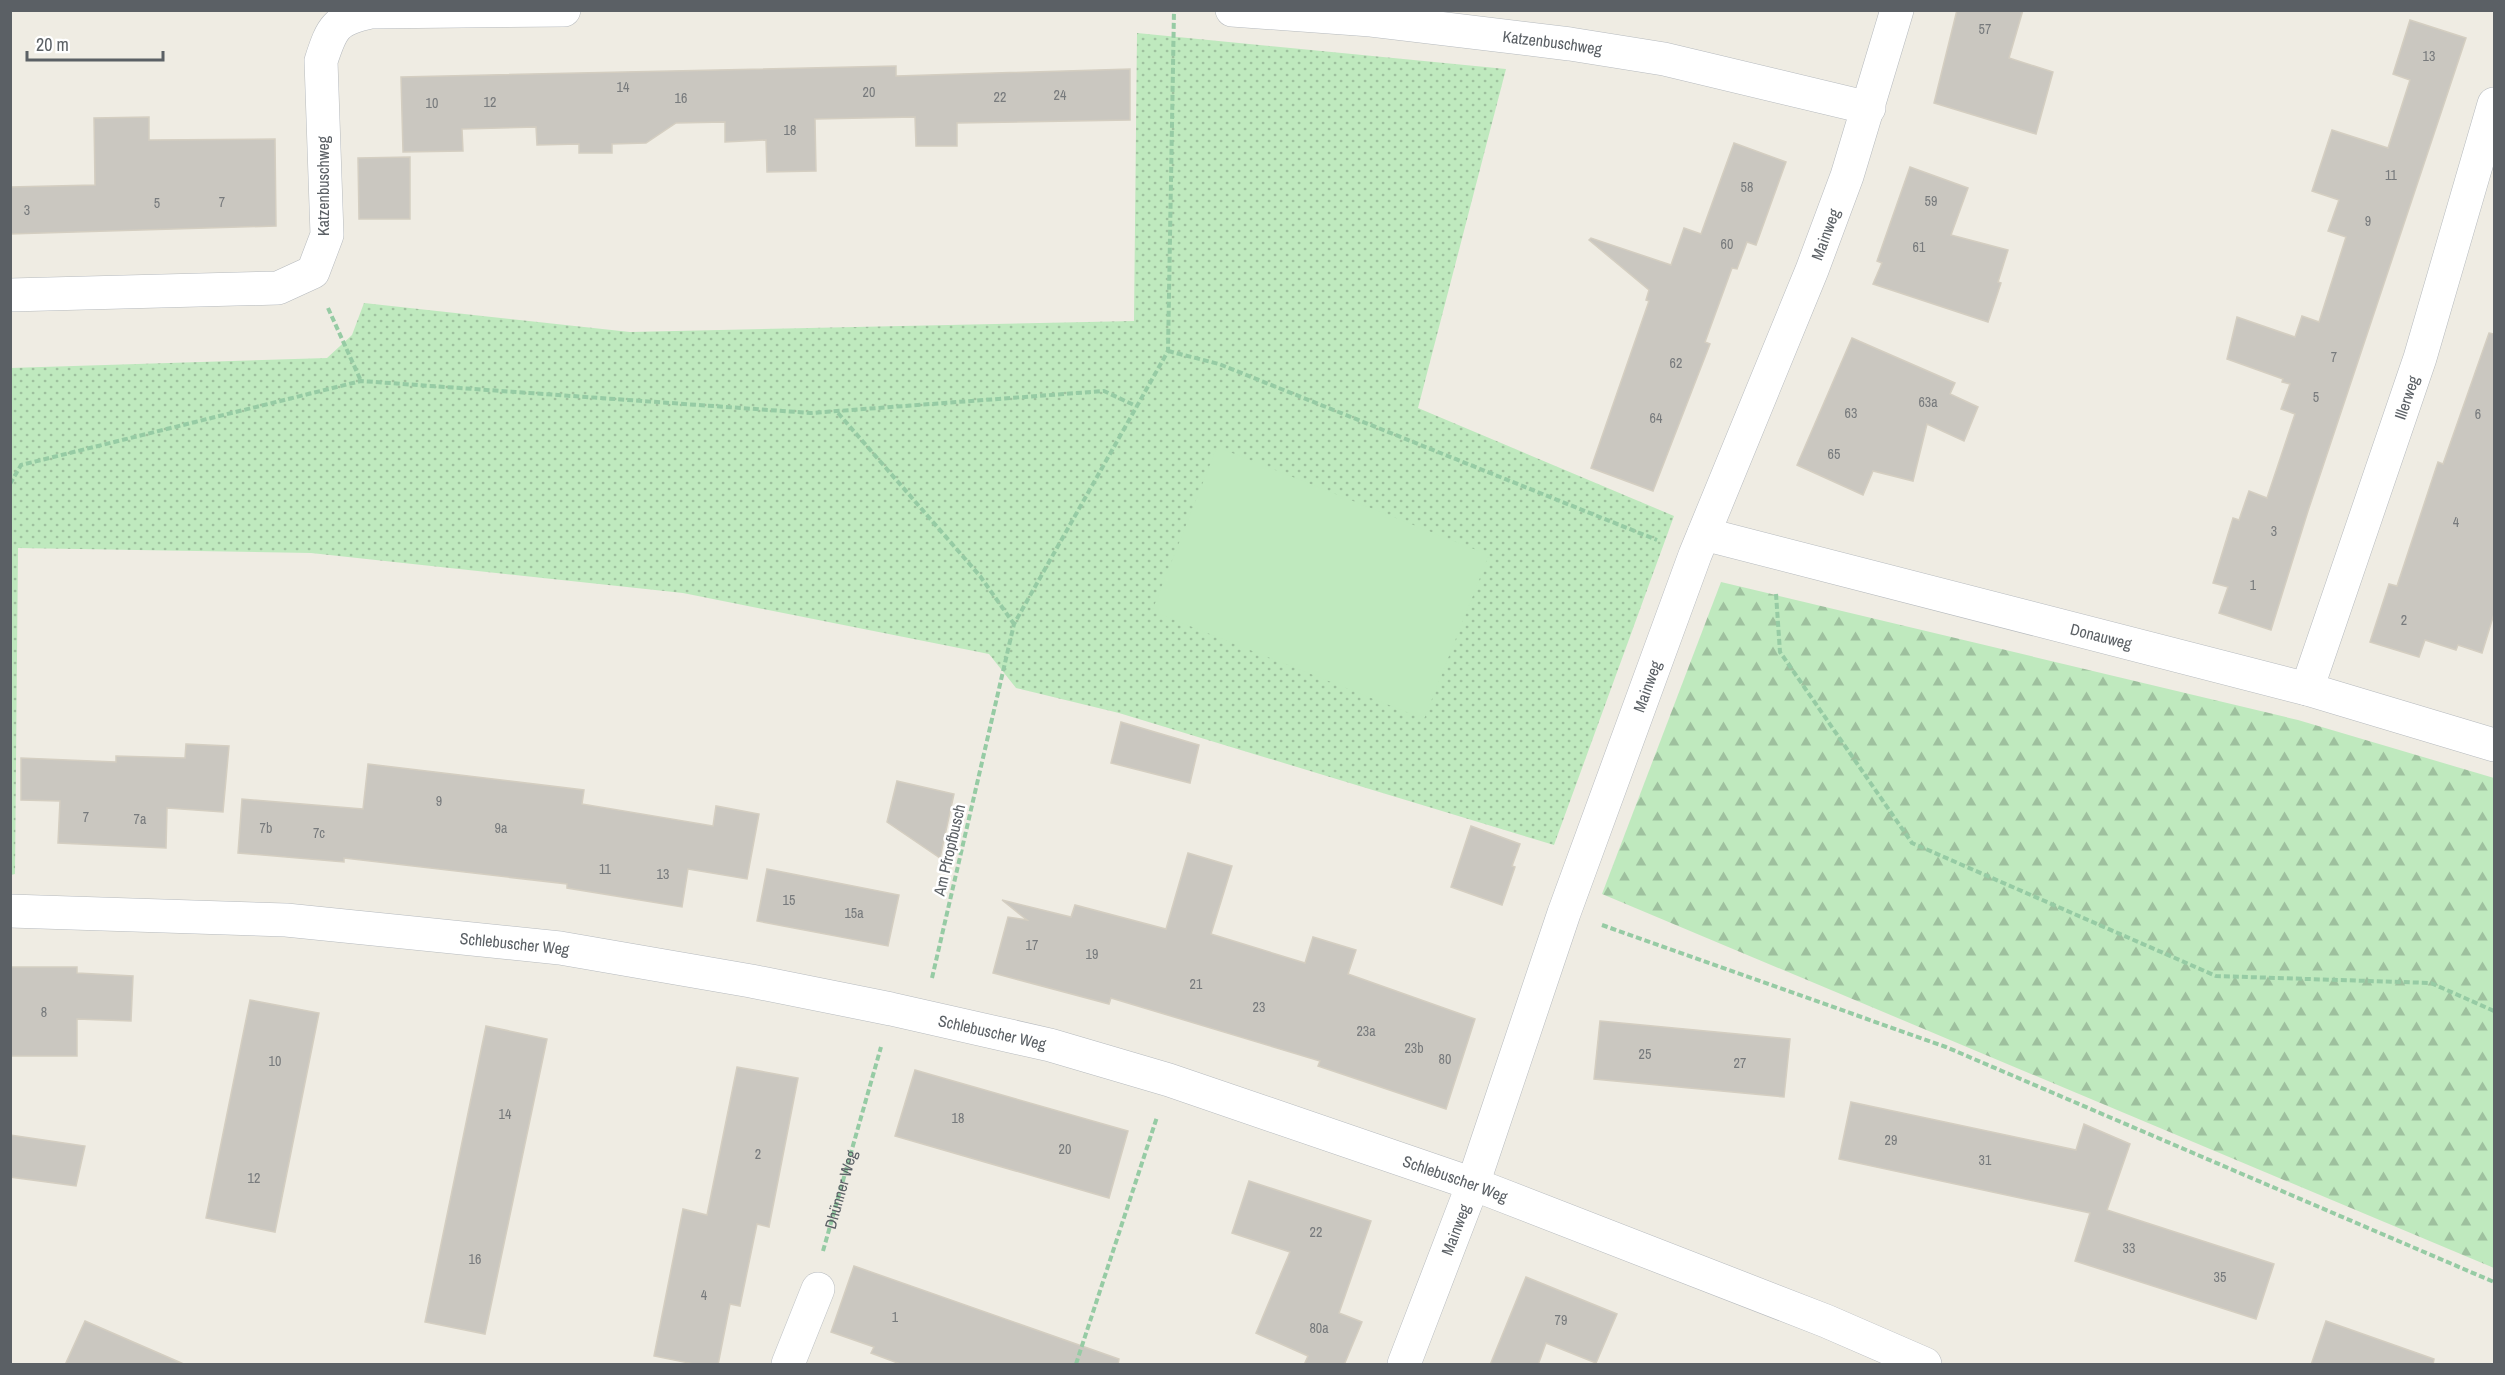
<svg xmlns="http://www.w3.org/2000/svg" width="2505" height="1375" font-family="'Archivo Narrow',sans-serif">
  <defs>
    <pattern id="green-dots" width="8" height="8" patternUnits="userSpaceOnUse" patternTransform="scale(1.5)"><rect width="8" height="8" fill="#bfe9be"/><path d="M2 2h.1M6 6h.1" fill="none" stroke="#9ec09e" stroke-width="1.8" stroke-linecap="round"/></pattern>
    <pattern id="forest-firs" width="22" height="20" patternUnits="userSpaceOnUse" patternTransform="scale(1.5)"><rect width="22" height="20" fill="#bfe9be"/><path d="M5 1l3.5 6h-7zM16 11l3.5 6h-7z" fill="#9ec09e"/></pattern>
  </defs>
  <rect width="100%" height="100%" fill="#efece3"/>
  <!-- green -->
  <path fill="url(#green-dots)" d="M1137,33L1506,69L1418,408L1674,516L1554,845L1119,713L1016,688L989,654L683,593L311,553L18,548L15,874L11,875L10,368L327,358L352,335L364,303L630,332L1134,321Z"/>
  <!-- forest -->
  <path fill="url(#forest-firs)" d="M1721,582L2298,720L2494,778V1268L1602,894Z"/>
  <!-- pitch -->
  <path fill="#bfe9be" d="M1217,447L1489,555L1424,719L1152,611Z"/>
  <!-- building -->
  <g fill="#cac7c0" stroke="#d4cec1" stroke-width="1.5">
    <path d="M1957,10H2023L2009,58L2053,72L2036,134L1934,103Z"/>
    <path d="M2410,20L2466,38L2308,511L2271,630L2219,613L2228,587L2213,583L2233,518L2239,520L2249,491L2267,498L2295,414L2281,409L2290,384L2282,382L2283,379L2227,359L2237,317L2295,337L2302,316L2319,322L2346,237L2328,231L2339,200L2312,191L2332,130L2388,148L2410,80L2393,74Z"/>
    <path d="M896,66V76L1130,69V120L957,123V146H916L915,117L815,119L816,171L767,172L766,140L725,142V122L676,123L646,143L612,144V153H579V144L537,145L536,127L462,129L463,151L403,152L401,77Z"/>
    <path d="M149,117V140L275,139L276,226L10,234V187L95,185L94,118Z"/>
    <path d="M1734,143L1786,162L1756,245L1747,242L1737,269L1732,268L1705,342L1710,344L1653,491L1591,468L1649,301L1646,300L1649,290L1589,240L1591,238L1671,265L1684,228L1701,234Z"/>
    <path d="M410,157V219H359L358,158Z"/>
    <path d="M1910,167L1968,188L1951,235L2008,250L1998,282L2001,283L1988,322L1873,284L1882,263L1877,261Z"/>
    <path d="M2489,333L2494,334V614L2482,653L2458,645L2456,650L2425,640L2419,657L2370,642L2389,584L2397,586L2438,462L2443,464Z"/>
    <path d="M1852,338L1955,383L1950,394L1978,407L1964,441L1927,424L1913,481L1873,471L1863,495L1797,465Z"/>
    <path d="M1121,722L1199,745L1190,783L1111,763Z"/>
    <path d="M186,744L229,746L223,812L167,808L166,848L58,843L60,801L21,800V758L116,762V756L185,758Z"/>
    <path d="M368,764L584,790L582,804L713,826L716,806L759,814L747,879L688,869L682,907L567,888V884L344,858V862L238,853L242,799L363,809Z"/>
    <path d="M897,781L954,794L940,858L887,822Z"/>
    <path d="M1471,826L1520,844L1512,866L1515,867L1502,905L1451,887Z"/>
    <path d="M1188,853L1232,866L1211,934L1305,963L1313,937L1356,950L1348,974L1475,1019L1446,1109L1318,1066L1320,1061L1111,998L1109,1004L993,973L1008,917L1027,920L1002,900L1071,917L1075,905L1166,929Z"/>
    <path d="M767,869L899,895L888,946L757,921Z"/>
    <path d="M10,967H77V973L133,976L131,1021L77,1019V1056H10Z"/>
    <path d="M250,1000L319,1013L275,1232L206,1218Z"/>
    <path d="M1600,1021L1790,1039L1784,1097L1594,1079Z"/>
    <path d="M486,1026L547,1039L485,1334L425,1322Z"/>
    <path d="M737,1067L798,1078L769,1227L757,1224L740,1306L730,1304L718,1365H699L654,1356L683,1209L707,1215Z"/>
    <path d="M915,1070L1128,1131L1109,1198L895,1136Z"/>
    <path d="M1851,1102L2076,1150L2084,1124L2130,1144L2107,1210L2274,1264L2256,1319L2075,1261L2090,1213L1839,1159Z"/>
    <path d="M10,1135L85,1146L76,1186L10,1177Z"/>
    <path d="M1249,1181L1371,1221L1339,1313L1362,1322L1344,1365H1304L1308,1356L1256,1333L1290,1252L1232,1233Z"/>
    <path d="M854,1266L1119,1359L1118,1365H903L871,1353L874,1347L831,1332Z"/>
    <path d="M1526,1277L1617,1314L1596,1363L1546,1343L1538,1365H1490Z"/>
    <path d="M85,1321L186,1365H65Z"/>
    <path d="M2326,1321L2434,1359L2433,1365H2311Z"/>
  </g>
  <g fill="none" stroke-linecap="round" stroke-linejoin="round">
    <defs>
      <g id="street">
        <path id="s2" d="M1232,10L1371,20L1570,44L1664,59L1869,108"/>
        <path d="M10,295L278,288L313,272L327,235L321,61C332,27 335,20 371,12L564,10"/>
        <path id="s3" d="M1704,534L2307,689L2494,745"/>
        <path id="s4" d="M2307,689L2420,358L2494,104"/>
        <path id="s5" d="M10,911L286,920L560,948L751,981L891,1009L1050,1045L1169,1080L1473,1184L1826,1321L1925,1364"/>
        <path d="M788,1364L818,1289"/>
        <path id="s6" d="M1404,1364L1473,1184L1564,913L1695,555L1812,270L1847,176L1897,10"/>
      </g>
    </defs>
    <!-- street casing -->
    <use href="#street" stroke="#b6babe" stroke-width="34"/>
    <!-- path -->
    <g stroke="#96cba4" stroke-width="4" stroke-dasharray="6 3" stroke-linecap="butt">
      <path d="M2494,10V11"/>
      <path d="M328,308L361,381"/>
      <path d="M1168,351L1219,364L1657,540"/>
      <path d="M838,413L980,576L1014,624"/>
      <path d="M10,484L21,465L361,381L811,413L1104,391L1136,406"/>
      <path d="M1776,594L1780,652L1912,843L2216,976L2431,983L2494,1011"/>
      <path d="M1602,925L1946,1047L2494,1282"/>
      <path d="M932,978L1014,624L1168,351L1174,10"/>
      <path id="s1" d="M823,1251L881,1047"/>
      <path d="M1076,1364L1157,1117"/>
    </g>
    <!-- street -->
    <use href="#street" stroke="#fff" stroke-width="33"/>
  </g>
  <g text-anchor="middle" stroke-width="5" stroke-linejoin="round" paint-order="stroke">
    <!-- number labels -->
    <g font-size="14" fill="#777a7c">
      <text x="1985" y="34">57</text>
      <text x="2429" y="61">13</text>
      <text x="623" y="92">14</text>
      <text x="869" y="97">20</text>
      <text x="1060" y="100">24</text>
      <text x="1000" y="102">22</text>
      <text x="681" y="103">16</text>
      <text x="490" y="107">12</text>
      <text x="432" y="108">10</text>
      <text x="790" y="135">18</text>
      <text x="2391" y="180">11</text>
      <text x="1747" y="192">58</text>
      <text x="1931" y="206">59</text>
      <text x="222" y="207">7</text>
      <text x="157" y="208">5</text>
      <text x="27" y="215">3</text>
      <text x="2368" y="226">9</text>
      <text x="1727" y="249">60</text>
      <text x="1919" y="252">61</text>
      <text x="2334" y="362">7</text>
      <text x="1676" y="368">62</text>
      <text x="2316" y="402">5</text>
      <text x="1928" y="407">63a</text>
      <text x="1851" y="418">63</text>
      <text x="2478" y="419">6</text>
      <text x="1656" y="423">64</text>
      <text x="1834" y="459">65</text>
      <text x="2456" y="527">4</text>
      <text x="2274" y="536">3</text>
      <text x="2253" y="590">1</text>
      <text x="2404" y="625">2</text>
      <text x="439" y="806">9</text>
      <text x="86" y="822">7</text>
      <text x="140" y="824">7a</text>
      <text x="266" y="833">7b</text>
      <text x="501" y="833">9a</text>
      <text x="319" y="838">7c</text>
      <text x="605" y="874">11</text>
      <text x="663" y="879">13</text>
      <text x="789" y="905">15</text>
      <text x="854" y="918">15a</text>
      <text x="1032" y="950">17</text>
      <text x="1092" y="959">19</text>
      <text x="1196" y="989">21</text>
      <text x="1259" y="1012">23</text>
      <text x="44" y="1017">8</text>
      <text x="1366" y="1036">23a</text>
      <text x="1414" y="1053">23b</text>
      <text x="1645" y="1059">25</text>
      <text x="1445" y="1064">80</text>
      <text x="275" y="1066">10</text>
      <text x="1740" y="1068">27</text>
      <text x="505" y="1119">14</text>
      <text x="958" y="1123">18</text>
      <text x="1891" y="1145">29</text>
      <text x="1065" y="1154">20</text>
      <text x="758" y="1159">2</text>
      <text x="1985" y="1165">31</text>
      <text x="254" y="1183">12</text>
      <text x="1316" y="1237">22</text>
      <text x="2129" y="1253">33</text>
      <text x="475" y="1264">16</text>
      <text x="2220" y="1282">35</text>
      <text x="704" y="1300">4</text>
      <text x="895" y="1322">1</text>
      <text x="1561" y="1325">79</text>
      <text x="1319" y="1333">80a</text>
    </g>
    <!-- street labels -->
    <g font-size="16" fill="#5b6065" stroke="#fff">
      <text dy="6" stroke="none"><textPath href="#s2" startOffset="322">Katzenbuschweg</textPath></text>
      <text transform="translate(323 186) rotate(-90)" y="6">Katzenbuschweg</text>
      <text dy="6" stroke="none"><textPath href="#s6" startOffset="1206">Mainweg</textPath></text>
      <text dy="6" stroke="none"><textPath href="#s4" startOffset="308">Illerweg</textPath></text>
      <text dy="6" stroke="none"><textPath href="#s3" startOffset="410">Donauweg</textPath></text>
      <text dy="6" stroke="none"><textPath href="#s6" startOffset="720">Mainweg</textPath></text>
      <text transform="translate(949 850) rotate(-77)" y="6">Am Pfropfbusch</text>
      <text dy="6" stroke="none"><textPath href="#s5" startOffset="506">Schlebuscher Weg</textPath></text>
      <text dy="6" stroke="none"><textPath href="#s5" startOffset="992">Schlebuscher Weg</textPath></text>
      <text dy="6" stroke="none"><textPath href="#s5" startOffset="1478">Schlebuscher Weg</textPath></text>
      <text dy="6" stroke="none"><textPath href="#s1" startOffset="64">Dhünner Weg</textPath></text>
      <text dy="6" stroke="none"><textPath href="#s6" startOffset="144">Mainweg</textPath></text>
    </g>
  </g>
  <!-- border -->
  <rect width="2505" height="1375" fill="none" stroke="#5b6065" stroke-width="24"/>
  <!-- scale -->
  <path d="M27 51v9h136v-9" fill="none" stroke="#5b6065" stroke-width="3"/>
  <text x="36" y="51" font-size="18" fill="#5b6065" stroke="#ffffff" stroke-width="4.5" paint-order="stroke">20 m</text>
</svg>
